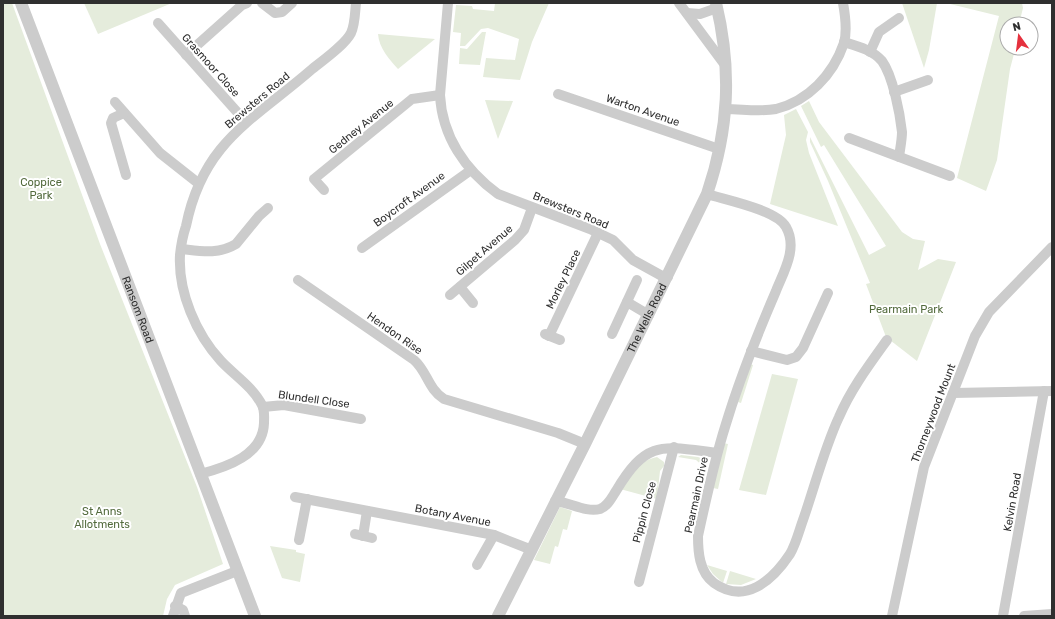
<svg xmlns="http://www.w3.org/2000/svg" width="1055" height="619" font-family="Rubik,sans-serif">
  <rect width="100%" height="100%" fill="#fff"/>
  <!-- green -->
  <g fill="#e5ecdc">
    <path d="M3,3H12L100,244L197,487L223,564L175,585L167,599L163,616H3Z"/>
    <path d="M84,3H172L98,34Z"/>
    <path d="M495,3H549L532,42L520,80L483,77L486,58L515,60L519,39L488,28L481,29L465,46H460L461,33L453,32L456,5L472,6L473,9L494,11Z"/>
    <path d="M902,3H937L929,50L924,68Z"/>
    <path d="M946,3H1022L1023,8L1019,24H1007V48H1016L1015,50L1010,69L997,160L986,191L957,178L999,16Z"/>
    <path d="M482,32H486L480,65L459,64L460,48L467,49Z"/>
    <path d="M378,34L435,39L398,69C389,59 379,48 378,34Z"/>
    <path d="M485,100L513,101L498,139Z"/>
    <path d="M809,101L819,122L902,232L913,239L925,241L918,270L938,259L956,262L917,361L886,337L866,284L870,283L828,181L810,142V137L869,255L886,246L824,145L821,147L801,106Z"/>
    <path d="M796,109L808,132L806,140L809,153L838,226L770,204L786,135L784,115Z"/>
    <path d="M750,364L753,365L741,403L738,402Z"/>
    <path d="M772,374L798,379L766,495L739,490Z"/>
    <path d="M723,443L728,444L718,489L713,488Z"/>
    <path d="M681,455L698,457L703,459L704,467L696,460L678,457Z"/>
    <path d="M657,457L664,462V466L660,471L657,499L620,489C630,475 640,460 657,457Z"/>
    <path d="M560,507L572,511L567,530L563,529L558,547L555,546L550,564L534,560Z"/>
    <path d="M270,546L296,550V552L305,554L300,582L282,578Z"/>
    <path d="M707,565L727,571L723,583L713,574Z"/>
    <path d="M730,571L756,579L741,585L726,584Z"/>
  </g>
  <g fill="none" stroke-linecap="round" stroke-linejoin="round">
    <!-- minor -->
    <g stroke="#ccc" stroke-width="10">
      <path d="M262,3L275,13L282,12L292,3"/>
      <path d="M448,3L440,95C442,136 465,170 498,194L590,229L613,240L633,260L662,276L668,277"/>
      <path d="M679,3L725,65"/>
      <path d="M687,13L700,14L717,8"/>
      <path d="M158,23L246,122"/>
      <path d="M844,42C857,46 873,50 882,61C893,76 900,114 902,132C902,140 900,149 899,157"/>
      <path d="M870,52L879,32L899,18"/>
      <path d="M186,55L242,5L247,3"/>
      <path d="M894,92L928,80"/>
      <path d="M558,94L719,149"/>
      <path d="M115,102L160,153L198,183"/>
      <path d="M726,109C742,109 760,112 776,109C808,101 833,75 844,43C847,32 845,14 843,3"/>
      <path d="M124,113L113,118L111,123L126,175"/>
      <path d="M849,138L950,176"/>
      <path d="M324,190L314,179L412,99L440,95"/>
      <path d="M707,194C726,200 777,210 786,227C798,248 784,271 776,291C757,335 739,380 725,427C714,462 706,499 698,536C698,551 699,572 714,583C745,605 772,581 790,554C796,544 799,531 803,520C815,486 824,449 839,417C851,389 869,365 887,340"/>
      <path d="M362,248L471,170"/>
      <path d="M181,249C200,251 218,255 236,244L259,216L268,208"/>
      <path d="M298,280L414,360C427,371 428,389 444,399L558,433L585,444"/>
      <path d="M460,287L473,303"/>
      <path d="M450,295L515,240L524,230L532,208"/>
      <path d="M627,302L649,315"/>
      <path d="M545,334L560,340"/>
      <path d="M612,334L637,280"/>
      <path d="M549,336L598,233"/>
      <path d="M751,351L787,360L796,357L803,348L828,293"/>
      <path d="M953,393L1052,391"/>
      <path d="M263,407L284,405L361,419"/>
      <path d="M200,474C227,467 263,455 264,423C264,417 265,411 262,405C253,387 234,375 221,361C196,334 178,292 180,255C181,245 183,235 186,226C203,142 252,121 311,70C322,61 345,45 351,33C355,25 355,12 356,3"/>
      <path d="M295,497L494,535L532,550"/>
      <path d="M555,501C569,502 586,513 600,509C608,506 612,497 616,491C647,439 662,446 717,453"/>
      <path d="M355,534L372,538"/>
      <path d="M363,536L367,511"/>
      <path d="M299,540L307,499"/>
      <path d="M477,565L494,535"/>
      <path d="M639,582L674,447"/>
      <path d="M175,606L183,610L185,616"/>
      <path d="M173,616L181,593L237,571"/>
      <path d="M892,616L924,467L975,336L989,312L1052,247"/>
      <path d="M1003,616L1044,391"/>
      <path d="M1024,616L1052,614"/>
    </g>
    <!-- tertiary -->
    <g stroke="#ccc" stroke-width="12">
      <path id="s1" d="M21,3L255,616"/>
      <path id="s2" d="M498,616L585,444L707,194C729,129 732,70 716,3"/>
    </g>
  </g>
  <g text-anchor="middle" stroke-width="4" stroke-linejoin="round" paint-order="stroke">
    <!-- street labels -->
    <g font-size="11" fill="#2f2f2f" stroke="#fff">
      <text transform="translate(211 65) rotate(48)" y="4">Grasmoor Close</text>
      <text transform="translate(257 100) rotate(-40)" y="4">Brewsters Road</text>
      <text transform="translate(643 110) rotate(19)" y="4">Warton Avenue</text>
      <text transform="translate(361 126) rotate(-39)" y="4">Gedney Avenue</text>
      <text transform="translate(409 199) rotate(-36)" y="4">Boycroft Avenue</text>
      <text transform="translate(571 210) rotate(22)" y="4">Brewsters Road</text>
      <text transform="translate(484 250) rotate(-41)" y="4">Gilpet Avenue</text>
      <text transform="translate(563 279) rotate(-64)" y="4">Morley Place</text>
      <text dy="4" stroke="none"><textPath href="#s1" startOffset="328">Ransom Road</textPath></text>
      <text dy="4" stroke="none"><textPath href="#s2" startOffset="333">The Wells Road</textPath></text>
      <text transform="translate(395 333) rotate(35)" y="4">Hendon Rise</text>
      <text transform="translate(314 399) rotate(8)" y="4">Blundell Close</text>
      <text transform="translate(933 413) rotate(-69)" y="4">Thorneywood Mount</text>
      <text transform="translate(696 495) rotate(-78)" y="4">Pearmain Drive</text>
      <text transform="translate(1012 502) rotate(-80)" y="4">Kelvin Road</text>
      <text transform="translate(644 512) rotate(-75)" y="4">Pippin Close</text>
      <text transform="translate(453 515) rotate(11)" y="4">Botany Avenue</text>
    </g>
    <!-- park labels -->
    <g font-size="11" fill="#526a3c" stroke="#fff">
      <text x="41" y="186">Coppice<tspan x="41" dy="13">Park</tspan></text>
      <text x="906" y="313">Pearmain Park</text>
      <text x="102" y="515">St Anns<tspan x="102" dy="13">Allotments</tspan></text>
    </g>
  </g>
  <!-- border -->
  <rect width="1055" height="619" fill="none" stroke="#2f2f2f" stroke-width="8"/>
  <!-- north arrow -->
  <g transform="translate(1019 36) rotate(346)"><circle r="19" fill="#ffffff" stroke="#acacac"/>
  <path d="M0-3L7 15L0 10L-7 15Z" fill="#e5313e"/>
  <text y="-6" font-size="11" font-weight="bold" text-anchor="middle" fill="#2f2f2f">N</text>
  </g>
</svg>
